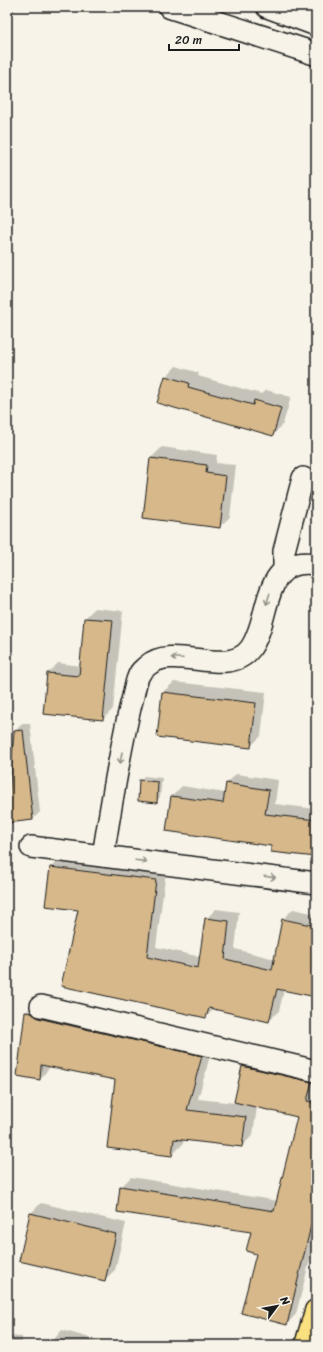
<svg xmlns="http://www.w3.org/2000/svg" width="323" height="1352" font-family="Sriracha,sans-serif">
  <rect width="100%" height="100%" fill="#f7f3e8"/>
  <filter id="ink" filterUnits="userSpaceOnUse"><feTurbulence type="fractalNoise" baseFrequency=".025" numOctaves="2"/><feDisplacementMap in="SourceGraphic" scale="8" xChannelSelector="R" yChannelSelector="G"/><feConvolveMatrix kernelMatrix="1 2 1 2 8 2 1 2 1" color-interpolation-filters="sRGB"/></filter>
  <g filter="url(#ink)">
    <!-- shadow -->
    <g fill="#0003">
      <path d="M176,366L199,373L198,376L261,394L266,390L291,397L283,424L273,435L166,377Z"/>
      <path d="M162,447L217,455L216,463L236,465L230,517L219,527L144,517L151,458Z"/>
      <path d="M95,608L123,611L113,709L103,719L44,713L48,673L58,663L81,666L85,618Z"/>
      <path d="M174,682L266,692L261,736L250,747L163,692Z"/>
      <path d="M23,723H30L40,812L33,819L7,822V772L12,771L15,731Z"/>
      <path d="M236,774L278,780L275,804L316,809V856L273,845L172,796L182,786L225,793L226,784Z"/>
      <path d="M144,776L162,778L160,797L156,802L140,781Z"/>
      <path d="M61,858L166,871L156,947L201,957L206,919L216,909L239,912L235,949L275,959L283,919L293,909L316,914V1017L311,1015L315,996L284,990L279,1011L269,1021L215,1008L206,1017L79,909L51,868Z"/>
      <path d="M38,1001L213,1045L198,1099L235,1103L243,1066L253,1057L316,1071V1236L296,1314L287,1324L258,1253L252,1232L121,1187L131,1177L278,1201L298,1116L257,1107L253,1135L242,1146L184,1139L183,1144L172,1155L116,1080L51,1066L40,1079L26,1012Z"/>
      <path d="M41,1203L126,1223L115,1270L104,1280L31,1213Z"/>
      <path d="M62,1330L115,1345H49Z"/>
      <path d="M7,1336L22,1337V1345H7Z"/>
    </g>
    <!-- building -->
    <g fill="#d6b88a" stroke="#1c1c1c">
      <path d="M165,376L189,383L188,387L253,405L254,400L281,408L273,436L157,403Z"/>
      <path d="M150,458L207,465L206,473L226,476L220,528L143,518Z"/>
      <path d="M84,618L113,620L103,720L43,714L47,673L79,676Z"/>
      <path d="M162,692L256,703L251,748L157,737Z"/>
      <path d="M23,730L33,820L7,823V796H9L14,731Z"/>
      <path d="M139,780L158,782L157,803L138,801Z"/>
      <path d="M226,783L269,790L265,814L316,820V857L271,852V846L166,831L171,796L223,803Z"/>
      <path d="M50,867L156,880L147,957L198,968L205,918L229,921L225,959L272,970L282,919L316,926V997L277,989L269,1022L209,1008L206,1018L61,986L78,910L45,906Z"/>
      <path d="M25,1012L32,1013L38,1018L202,1056L187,1110L246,1117L242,1147L174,1139L172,1156L107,1148L115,1080L41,1065L40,1080L17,1076Z"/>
      <path d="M242,1066L312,1082L307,1101L316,1103V1205L287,1325L241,1313L256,1254L246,1251L251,1232L117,1212L120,1186L274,1211L297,1117L234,1102Z"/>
      <path d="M30,1213L116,1234L105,1281L19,1261Z"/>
    </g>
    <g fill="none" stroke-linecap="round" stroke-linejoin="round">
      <defs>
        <g id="minor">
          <path d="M267,7L316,25"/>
          <path d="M284,570V551L303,478"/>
          <path d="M31,847L316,883"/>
          <path d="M103,856C111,806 119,754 131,704C134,695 135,681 140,673C142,670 145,668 147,666C173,642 227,679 250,649C272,620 260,555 316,564"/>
          <path d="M41,1006L316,1071"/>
        </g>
        <path id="tertiary" d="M170,7L316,54"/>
        <path id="primary" d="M306,1345L316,1311"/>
      </defs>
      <!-- minor casing -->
      <use href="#minor" stroke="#1c1c1c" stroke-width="24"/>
      <!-- tertiary casing -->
      <use href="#tertiary" stroke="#1c1c1c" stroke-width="25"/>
      <!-- primary casing -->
      <use href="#primary" stroke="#1c1c1c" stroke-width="25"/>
      <!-- path -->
      <path stroke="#1c1c1c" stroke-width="2.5" stroke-dasharray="3 3" stroke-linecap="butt" d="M7,16L15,7"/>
      <!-- minor -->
      <use href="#minor" stroke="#f7f3e8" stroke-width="21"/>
      <!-- tertiary -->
      <use href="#tertiary" stroke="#f7f3e8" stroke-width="22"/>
      <!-- primary -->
      <use href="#primary" stroke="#fbe080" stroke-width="22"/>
    </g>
    <!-- one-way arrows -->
    <defs><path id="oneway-shaft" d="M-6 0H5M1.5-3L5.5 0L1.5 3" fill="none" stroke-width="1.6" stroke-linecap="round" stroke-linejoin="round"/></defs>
    <g stroke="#94928c">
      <use href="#oneway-shaft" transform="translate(268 599) rotate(107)"/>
      <use href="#oneway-shaft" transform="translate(177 658) rotate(-177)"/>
      <use href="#oneway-shaft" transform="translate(121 758) rotate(100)"/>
      <use href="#oneway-shaft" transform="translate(141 861) rotate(7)"/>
      <use href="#oneway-shaft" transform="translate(270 877) rotate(7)"/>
    </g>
  </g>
  <!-- margin -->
  <rect width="323" height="1352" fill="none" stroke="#f7f3e8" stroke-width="24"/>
  <rect x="12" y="12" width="299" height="1328" fill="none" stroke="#1c1c1c" stroke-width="1.5" filter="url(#ink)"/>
  <!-- north arrow -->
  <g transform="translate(277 1306) rotate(58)" stroke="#f7f3e8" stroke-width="3" paint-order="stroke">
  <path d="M0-3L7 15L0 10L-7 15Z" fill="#1c1c1c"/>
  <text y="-6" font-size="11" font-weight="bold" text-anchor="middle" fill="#1c1c1c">N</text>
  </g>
  <!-- scale -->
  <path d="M169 44v6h70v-6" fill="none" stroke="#1c1c1c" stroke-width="2"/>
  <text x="175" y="44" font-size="12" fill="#1c1c1c" stroke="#f7f3e8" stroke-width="3" paint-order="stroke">20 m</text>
</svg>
